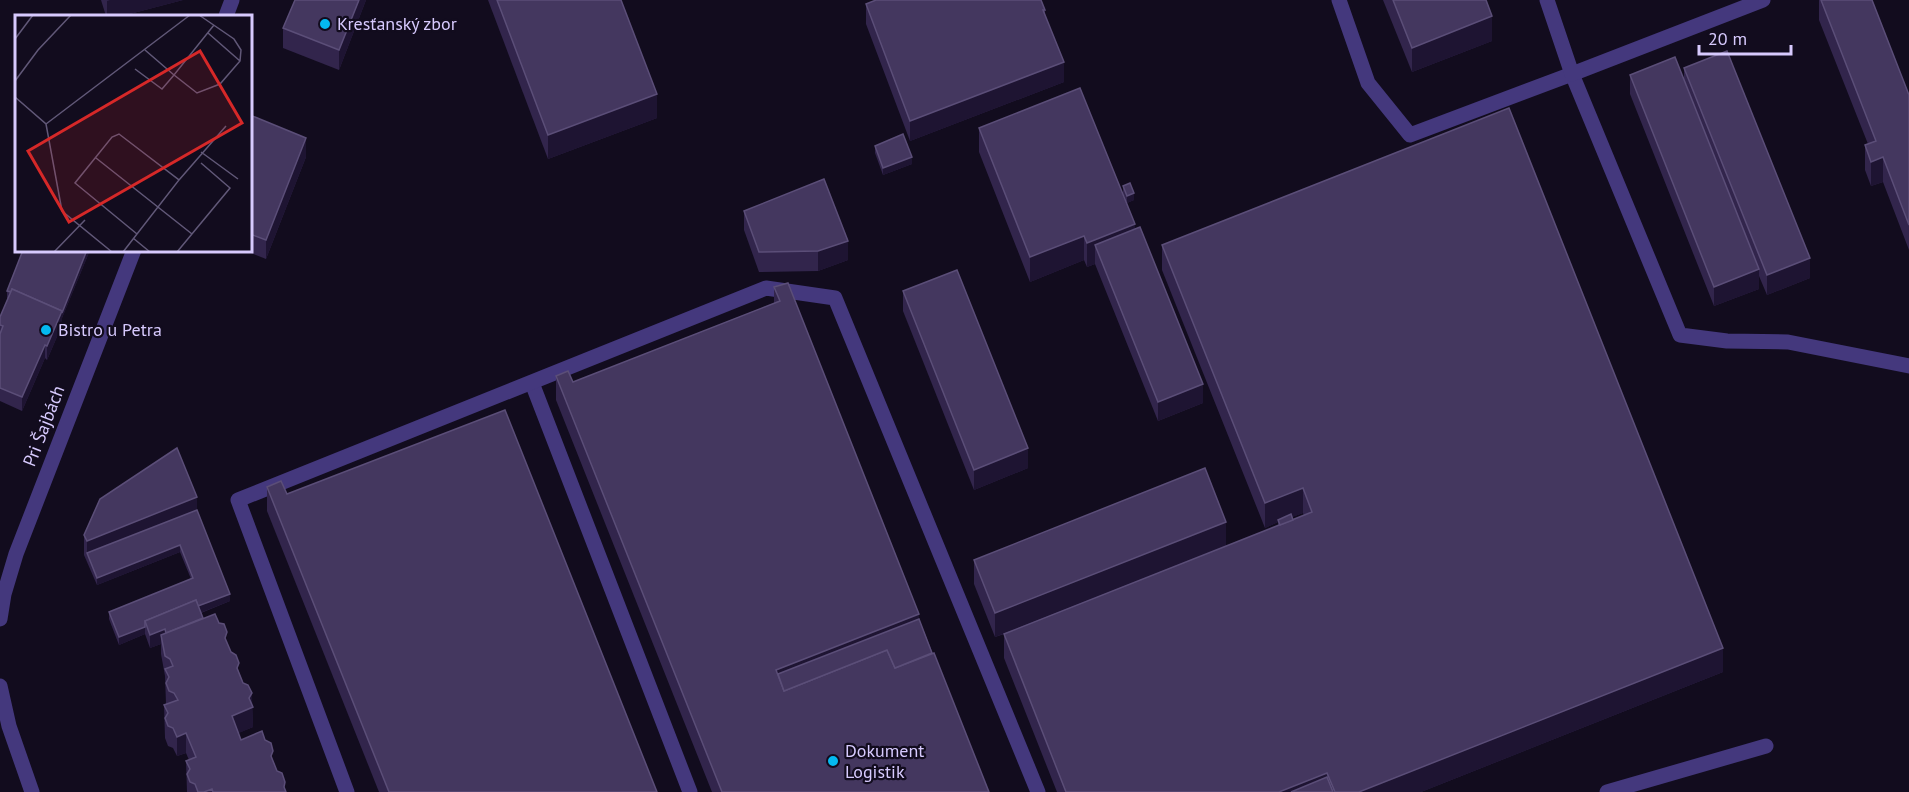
<svg xmlns="http://www.w3.org/2000/svg" width="1909" height="792" font-family="'PT Sans',sans-serif">
  <rect width="100%" height="100%" fill="#120c1e"/>
  <g fill="none" stroke-linecap="round" stroke-linejoin="round">
    <!-- lane -->
    <g stroke="#44387d" stroke-width="15">
      <path d="M1339,0L1368,83L1410,135L1572,74L1680,335L1727,341L1788,342L1909,366"/>
      <path d="M1547,0L1572,74L1763,0"/>
      <path d="M532,383L690,792"/>
      <path d="M347,792L238,500L766,288L835,298L1038,792"/>
      <path d="M1607,792L1766,746"/>
    </g>
    <!-- street -->
    <g stroke="#44387d" stroke-width="15">
      <path d="M226,16L232,0"/>
      <path d="M0,619L4,594L16,554L134,250"/>
      <path d="M0,686L9,726L32,792"/>
    </g>
  </g>
  <!-- wall -->
  <g fill="#32254c" fill-rule="evenodd">
    <path d="M101,0H183L122,16H106Z"/>
    <path d="M295,0H366L339,70L283,48V28Z"/>
    <path d="M488,0H621L657,118L548,159Z"/>
    <path d="M1383,0H1486L1492,41L1412,72Z"/>
    <path d="M1819,0H1872L1909,95V250L1883,182L1871,186L1865,170V145L1868,144L1819,20Z"/>
    <path d="M866,4L1045,10V14L1064,82L910,141L866,24Z"/>
    <path d="M1684,68L1810,278L1767,295L1759,276V289L1714,306L1630,94V75L1684,80Z"/>
    <path d="M250,115L306,157L266,259L243,250H250Z"/>
    <path d="M979,128L1135,229L1203,403L1158,421L1095,264L1087,267L1084,260L1030,282L979,152Z"/>
    <path d="M875,146L912,164L883,175L875,153Z"/>
    <path d="M1123,186L1134,200L1127,203L1123,193Z"/>
    <path d="M744,211L848,260L818,271L759,272L744,230Z"/>
    <path d="M1162,245L1723,672L1421,792H1057L1004,658V634L995,637L974,584V560L1226,546L1278,526V522L1265,528L1162,270ZM1303,513L1304,516L1293,520L1292,517Z"/>
    <path d="M23,250H90L62,318V325L47,360L45,358L22,411L0,401V325L8,298H7V291Z"/>
    <path d="M774,287L919,619L989,792H712L556,400V376L573,382L774,303Z"/>
    <path d="M903,291L1028,468L974,490L903,311Z"/>
    <path d="M267,487L287,494L657,792H379L267,511Z"/>
    <path d="M197,510L230,601L201,613L203,618L227,643L252,704L253,727L238,733L241,740L273,761L286,792H187L186,761L189,760L186,753L177,756L173,748L168,746L165,738L164,705L166,704L165,676L161,654V644L150,648L145,634L119,645L109,619V612L191,579L180,552L97,585L84,555V535Z"/>
  </g>
  <!-- shaded-wall -->
  <g fill="#1e1432">
    <path d="M110,0H183L122,16H107V1Z"/>
    <path d="M359,0H366L339,70V50Z"/>
    <path d="M1492,16V41L1412,72V48Z"/>
    <path d="M1064,62V82L910,141V121Z"/>
    <path d="M657,94V118L548,159V135Z"/>
    <path d="M306,138V157L266,259V240Z"/>
    <path d="M912,157V164L883,175V168Z"/>
    <path d="M1883,157V182L1871,186V162Z"/>
    <path d="M1134,193V200L1127,203V196Z"/>
    <path d="M1135,224V248L1095,245V264L1087,267V243Z"/>
    <path d="M1084,236V260L1030,282V257Z"/>
    <path d="M848,241V260L818,271V251Z"/>
    <path d="M87,250H90L62,318V325L47,360V346Z"/>
    <path d="M1810,258V278L1767,295V275Z"/>
    <path d="M1759,269V289L1714,306V287Z"/>
    <path d="M45,345V358L22,411V397Z"/>
    <path d="M1203,384V403L1158,421V402Z"/>
    <path d="M1028,448V468L974,490V470Z"/>
    <path d="M1303,488V513L1279,522L1278,520V522L1265,528V503Z"/>
    <path d="M197,497V517L87,553V541Z"/>
    <path d="M1226,522V546L995,637V613Z"/>
    <path d="M180,545V552L97,585V578Z"/>
    <path d="M230,594V601L150,633L147,626Z"/>
    <path d="M919,614V638L783,692L776,670Z"/>
    <path d="M145,627V634L119,645V637Z"/>
    <path d="M165,629V643L161,635V644L150,648V635Z"/>
    <path d="M1723,648V672L1421,792H1359Z"/>
    <path d="M252,693L253,727L232,736V716L249,698Z"/>
    <path d="M186,733V753L177,756V737Z"/>
    <path d="M1327,773V792H1279Z"/>
  </g>
  <!-- building -->
  <g fill="#44375f" stroke="#5b4e78" stroke-width="1.5">
    <path d="M295,0H359L339,50L283,28Z"/>
    <path d="M497,0H621L657,94L548,135Z"/>
    <path d="M876,0H1041L1045,10H1043L1064,62L910,121L866,4Z"/>
    <path d="M1393,0H1486L1492,16L1412,48Z"/>
    <path d="M1821,0H1872L1909,95V225L1883,157L1871,162L1865,145L1876,141Z"/>
    <path d="M1727,51L1810,258L1767,275L1684,68Z"/>
    <path d="M1675,57L1759,269L1714,287L1630,75Z"/>
    <path d="M1080,88L1135,224L1087,243L1084,236L1030,257L979,128Z"/>
    <path d="M1509,108L1723,648L1359,792H1335L1327,773L1279,792H1066L1004,634L1312,512L1303,488L1265,503L1162,245Z"/>
    <path d="M250,115L306,138L266,240L250,234Z"/>
    <path d="M903,134L912,157L883,168L875,146Z"/>
    <path d="M824,179L848,241L818,251L759,252L744,211Z"/>
    <path d="M1130,183L1134,193L1127,196L1123,186Z"/>
    <path d="M1140,227L1203,384L1158,402L1095,245Z"/>
    <path d="M23,250H87L62,313V311L12,289L11,292L7,291Z"/>
    <path d="M957,270L1028,448L974,470L903,291Z"/>
    <path d="M788,283L919,614L776,670L784,691L887,650L895,668L934,653L989,792H722L556,376L568,371L573,382L780,301L774,287Z"/>
    <path d="M12,289L62,311L47,346L45,345L22,397L0,388V334L3,326L0,325V317Z"/>
    <path d="M505,410L657,792H389L267,487L281,481L287,494Z"/>
    <path d="M177,448L197,497L87,541L84,535L100,499Z"/>
    <path d="M1205,468L1226,522L995,613L974,560Z"/>
    <path d="M197,510L230,594L198,606L196,600L145,621V627L119,637L109,612L193,578L180,545L97,578L87,553Z"/>
    <path d="M1291,514L1293,520L1280,525L1278,520Z"/>
    <path d="M196,600L203,618L166,633L165,629L150,635L145,621Z"/>
    <path d="M215,614L219,623L224,624L227,632L225,638L231,652L236,655L239,663L237,668L243,683L248,685L252,693L249,698L253,707L232,716L241,740L262,731L265,740L271,743L273,751L271,756L277,771L282,773L285,782L284,787L286,792H213L212,789L204,792H198L195,784L190,782L187,774L190,769L186,761L196,757L186,733L177,737L173,728L168,726L165,718L168,713L164,705L178,700L174,693L169,691L166,683L169,677L165,669L173,666L170,659L165,656L161,635Z"/>
    <path d="M919,619L932,653L895,668L887,650L784,691L778,674Z"/>
    <path d="M1327,777L1333,792H1291Z"/>
  </g>
  <!-- markers -->
  <g fill="#04b9f0" stroke="#120c1e" stroke-width="2">
    <circle cx="325" cy="24" r="6"/>
    <circle cx="46" cy="330" r="6"/>
    <circle cx="833" cy="761" r="6"/>
  </g>
  <g text-anchor="middle" stroke-width="4.5" stroke-linejoin="round" paint-order="stroke">
    <!-- poi labels -->
    <g font-size="18" fill="#d7cafe" stroke="#120c1e" text-anchor="start">
      <text x="337" y="30">Kresťanský zbor</text>
      <text x="58" y="336">Bistro u Petra</text>
      <text x="845" y="757">Dokument<tspan x="845" dy="21">Logistik</tspan></text>
    </g>
    <!-- street labels -->
    <g font-size="18" fill="#d7cafe" stroke="#120c1e">
      <text transform="translate(44 426) rotate(-69)" y="6">Pri Šajbách</text>
    </g>
  </g>
  <!-- overview -->
  <g transform="translate(15 15)">
    <rect width="237" height="237" fill="#120c1e"/>
    <path fill="none" stroke="#615878" stroke-width="1.5" d="M193,18L225,46M0,24L18,0M130,35L159,60L199,10M120,54L147,74L159,60L182,78L205,69L225,46L226,35L219,24L184,0M0,66L23,35L56,0M0,82L31,109L47,196L97,237M31,109L175,0M186,137L223,164M81,143L177,219M164,165L211,111M118,223L135,237M39,237L70,205M108,237L164,165L104,119L97,122L60,168L122,219M162,237L215,173L186,148"/>
    <path fill="#d62828" fill-opacity="0.15" stroke="#d62828" stroke-width="3" d="M185,36L227,108L54,207L13,136Z"/>
    <rect width="237" height="237" fill="none" stroke="#d7cafe" stroke-width="3"/>
  </g>
  <!-- scale -->
  <path d="M1699 45v9h92v-9" fill="none" stroke="#d7cafe" stroke-width="3"/>
  <text x="1708" y="45" font-size="18" fill="#d7cafe" stroke="#120c1e" stroke-width="4.5" paint-order="stroke">20 m</text>
</svg>
